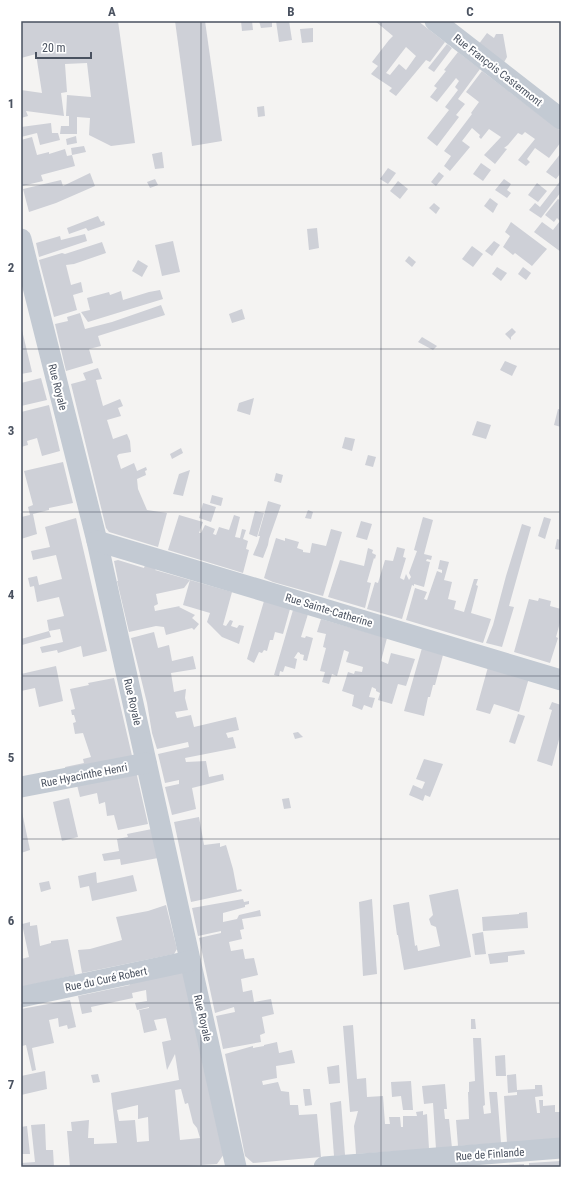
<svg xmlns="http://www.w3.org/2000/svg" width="582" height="1188" font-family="'Roboto Condensed',sans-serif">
  <rect width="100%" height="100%" fill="#f4f3f2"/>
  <!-- building -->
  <g fill="#ced0d7" fill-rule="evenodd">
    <path d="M21,21H118L135,143L111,146L89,135L90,118L77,117V134H60L61,126H69V116H66L67,95L91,97L87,63L65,64L67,92L61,93L64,116L26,111L28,116L21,118V90L42,93L36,54L21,58Z"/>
    <path d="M175,21H205L222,141L192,146Z"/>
    <path d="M241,21H252L253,30L242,31Z"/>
    <path d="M259,21H272V27L261,28Z"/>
    <path d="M276,21H289L292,40L279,42Z"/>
    <path d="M375,21H418L445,42L430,62L426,60L396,96L389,91L392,88L371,74L378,66L372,62L389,40L393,36ZM406,47L416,56L406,70L399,64L390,75L386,73Z"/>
    <path d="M313,28V42L302,43L300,29Z"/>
    <path d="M487,33L494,38L496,34H503L507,57L503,64L478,45Z"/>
    <path d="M447,44L452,48L434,72L428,68Z"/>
    <path d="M458,52L480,69L458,99L465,104L456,115L459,117L437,146L427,138L449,110L445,107L458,90L455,87L459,81L456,78L437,102L430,97L437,88L434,86L446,71L444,70Z"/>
    <path d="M482,71L561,131V142L549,158L535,148L527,159L530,162L526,166L518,160L535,139L525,132L522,135L518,133L508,145L504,148L507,149L495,164L484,155L501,137L489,129L481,139L479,137L480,135L472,128L462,141L470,147L450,171L444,166L451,156L444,151L472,114L471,113L479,102L466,92Z"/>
    <path d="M264,106L265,116L258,117L257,107Z"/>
    <path d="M51,123L52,133H58L60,140L40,145L37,133L21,137V127Z"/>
    <path d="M76,136L77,143L67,145L66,139Z"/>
    <path d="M32,137L37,155L49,152V154L65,149L67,156L72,155L75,166L41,175L43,181L22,186L21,140Z"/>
    <path d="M84,146L86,152L72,155L71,148Z"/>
    <path d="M162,152L164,168L155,169L152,154Z"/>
    <path d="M561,153V175L560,174L556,179L546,172Z"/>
    <path d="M481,163L491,170L483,181L473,174Z"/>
    <path d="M388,168L396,173L388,184L380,179Z"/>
    <path d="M439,172L444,176L436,186L431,182Z"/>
    <path d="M90,173L95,186L56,203L29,212L23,189L61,180L63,186Z"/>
    <path d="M155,179L158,185L150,188L147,182Z"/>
    <path d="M504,179L511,184L507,190L511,193L507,198L495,190Z"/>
    <path d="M561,180V192L541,218L529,210L535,203L540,207Z"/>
    <path d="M398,181L408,189L400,199L390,191Z"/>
    <path d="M537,183L547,191L538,202L528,195Z"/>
    <path d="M490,198L498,204L493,213L484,206Z"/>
    <path d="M558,199L561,201V252L534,232L542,222L553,230L560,221L557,218L554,222L545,215Z"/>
    <path d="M434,203L440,208L436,214L429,208Z"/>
    <path d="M98,216L101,222L104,221L105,225L88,231L86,228L69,234L67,228Z"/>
    <path d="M511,222L547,249L532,266L515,253L513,255L503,247L510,236L505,232Z"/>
    <path d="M317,228L319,248L309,250L307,229Z"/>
    <path d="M85,234L87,241L39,257L36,243L60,236L61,240Z"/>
    <path d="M173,241L180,272L162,276L155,245Z"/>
    <path d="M494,241L500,245L492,256L485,251Z"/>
    <path d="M102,242L106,253L74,264L66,265L71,285L81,282L83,292L73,295L77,310L54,317L39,260L62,253L65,254Z"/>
    <path d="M472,246L483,254L473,267L462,259Z"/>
    <path d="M409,256L416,262L412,267L405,261Z"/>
    <path d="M138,260L148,266L142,277L132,271Z"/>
    <path d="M497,267L507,273L501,281L492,274Z"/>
    <path d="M523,267L531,273L526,280L518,274Z"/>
    <path d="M160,290L163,299L88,322L81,312L90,310L87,298L109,292L110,295L121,291L123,300L149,292Z"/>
    <path d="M161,305L165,315L98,336L101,346L89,349L93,363L66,371L55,324L68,321L67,317L80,313L85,329L112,322Z"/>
    <path d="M242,309L245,319L232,323L229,314Z"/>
    <path d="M21,326L32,372L21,374Z"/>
    <path d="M512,328L516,332L511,337V340L505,334Z"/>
    <path d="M422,337L437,346L433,350L418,342Z"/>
    <path d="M505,361L517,366L512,376L500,370Z"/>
    <path d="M98,368L102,379L96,380L103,406L120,399L123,406L118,408L121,416L107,420L113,439L127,434L130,441L131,452L119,454L117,456L121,469L134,463L137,471L146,467L147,470L145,471L146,475L137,479L138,489L147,510L167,513L158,547L109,532L106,528L71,384L86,380L83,373Z"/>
    <path d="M41,378L47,400L21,406V383Z"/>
    <path d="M254,398L250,415L237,411L239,403Z"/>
    <path d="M49,405L60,451L42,456L37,438L27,441L28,445L21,447V412Z"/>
    <path d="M558,409L561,410V427L554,425Z"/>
    <path d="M477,421L491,425L486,439L472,435Z"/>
    <path d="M345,437L355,439L352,451L342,448Z"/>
    <path d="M181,448L183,453L172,459L170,454Z"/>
    <path d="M368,455L376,457L373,467L365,465Z"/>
    <path d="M63,462L73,503L49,508V510L33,514L37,534L21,539V517L30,515L28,507L33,505L24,471Z"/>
    <path d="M190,470L183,496L173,494L179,474Z"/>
    <path d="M276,473L283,475L281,483L274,481Z"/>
    <path d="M212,495L223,498L221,506L210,503Z"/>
    <path d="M268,501L281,505L269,539L268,545L263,558L253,555L258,543L260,536H258Z"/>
    <path d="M203,503L216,507L211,522L199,518Z"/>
    <path d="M308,510L313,512L311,519L305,518Z"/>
    <path d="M255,511L264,513L257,537L249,534Z"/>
    <path d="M179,515L203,522L199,533H201L205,525L215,529L213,534L216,535L219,527L229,530L234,515L240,517L235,537L240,538L242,529L246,530L243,539L248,541L246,549L249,550L243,573L168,550Z"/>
    <path d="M423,517L433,520L424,554L432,556L431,560L427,559L426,561L430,562L424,587L414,584V586L412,585L402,619L367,609L375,582L378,583L385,560L393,561L397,547L405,549L403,557L406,558L400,578L404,580L406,574L409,580L411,577L409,573L417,551L414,550Z"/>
    <path d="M544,517L551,519L545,539L538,536Z"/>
    <path d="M76,518L107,651L83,657L81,646L58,653L57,650L42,653L40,647L63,642L60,629L49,631L47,620L64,616L59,597L37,602L34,586L30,587L28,578L37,576L39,585L62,579L56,555L33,560L31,551L50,547L45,527Z"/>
    <path d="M361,521L372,524L367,540L356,537Z"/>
    <path d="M522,524L531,527L509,606L514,607L502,647L486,643L493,625L506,576Z"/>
    <path d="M331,529L342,532L323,596L273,582L264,578L276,538L285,541V538L299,542L297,548L303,550V552L310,553L312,543L326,546Z"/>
    <path d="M557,539L561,540V550L555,549Z"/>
    <path d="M368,548L373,550L372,553L376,555L375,559L374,558L367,582L371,583L365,608L328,597L340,560L364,566Z"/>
    <path d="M118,560L144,568L145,565L157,568L155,570L190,580L184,588L156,594L158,604L154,606L155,611L180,606L179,607L195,615L192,618L199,624L194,630L192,628L166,635L164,627L156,626L129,632L117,581H118L114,561Z"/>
    <path d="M440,560L449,562L444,580L452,582L448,599L456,601L454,609L464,612L474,579H478L476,585L478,586L471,613L491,619L483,643L406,620L415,588L427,592L424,599L427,600L437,571L442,573V570L438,569Z"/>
    <path d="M190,580L232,592L223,625L226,626L230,620L233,621L231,626L237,628L239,625L244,626L239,644L222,637L207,622L210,613L183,605Z"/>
    <path d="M539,598L551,601L550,606L561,609V619L556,637L558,638L550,663L514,652L529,599L538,601Z"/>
    <path d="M264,601L290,609L283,634L275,632L273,640H270L267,651L264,650L262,653L259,652L254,663L247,659Z"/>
    <path d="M293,610L308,614L301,637L305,638L306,636L313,638L307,661L303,660L304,655L300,654V653L298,652L294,658L297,659L295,669L285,666L283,672L280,671L279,676L274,675Z"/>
    <path d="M321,619L387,638L381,661L388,664L391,653L415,659L406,686L398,684L392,704L378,700L380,693L376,691V689L372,687L369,697L375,698L372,708L364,705L362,710L352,706L354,695L342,691L348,672L354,674L355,671L362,672L363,667L346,662L349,652L344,650L337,676L332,674L329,684L322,682L325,672L320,671L326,648L323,647L326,634L317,632Z"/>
    <path d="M49,631L51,637L22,645L21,639Z"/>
    <path d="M154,632L158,648L169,645L172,661L193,656L196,669L171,673L174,692L186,689L185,698L188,710L175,712L177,718L191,715L194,727L236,717L239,730L226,733L228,738L233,737L236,748L185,758L186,762L206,761L209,777L223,774L224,780L192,788L196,809L172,815L165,787L179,784V780L165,783L158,754L189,747L188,742L157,749L152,733L147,703L131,638Z"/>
    <path d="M422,648L443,655L435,685H433L430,697H428L424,716L404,711Z"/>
    <path d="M56,666L63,701L39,707L35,688L21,691V674Z"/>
    <path d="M488,667L529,678L519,712L494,704L490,714L476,710Z"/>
    <path d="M114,678L133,760L66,774L65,767L84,763L83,759L91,757L83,733L75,734L73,723L76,722L74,715H72L71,710L75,709L70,689L89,685L88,683Z"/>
    <path d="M552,702L561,705V732L552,766L537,761L552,710L549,709Z"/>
    <path d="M518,714L525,716L515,744L509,742Z"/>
    <path d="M298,732L303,737L295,739L293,733Z"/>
    <path d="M424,759L443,764L430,797L425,795L423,801L409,795L413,785L422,789L425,782L416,779Z"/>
    <path d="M135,767L148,824L118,830L114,815L107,816L105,802L99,804L97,793L80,797L76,781Z"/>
    <path d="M69,798L78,837L62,841L53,802Z"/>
    <path d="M289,798L291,808L284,809L282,799Z"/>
    <path d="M22,812L30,850L21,853V813Z"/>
    <path d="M199,817L204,845L220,843V847L226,845L233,869L237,890L241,889L242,891L191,902L174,822Z"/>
    <path d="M152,829L158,858L121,865L120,859L104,861L102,854L119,851L117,839L128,837L127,834Z"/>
    <path d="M96,872L97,883L133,875L137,891L92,901L89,886L80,888L78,876Z"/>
    <path d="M49,881L51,889L41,892L39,883Z"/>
    <path d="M458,889L471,957L404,970L398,935H397L393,905L409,902L415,946L417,945L418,951L440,946L436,927L431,925L429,919L433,915L429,895Z"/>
    <path d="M243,899L244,902L249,901V904L245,905V907L223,913V922L237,919L239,915L260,910L261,916L242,919L244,929L240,930L242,939L229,942L231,951L243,949L245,959L254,958L258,975L241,979L243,992L252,990L254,1002L271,999L274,1014L262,1017L265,1033L260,1035L261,1042L223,1049L216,1016L235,1012L234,1007L215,1013L199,938L221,933V931L198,936L192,908Z"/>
    <path d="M372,899L377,974L363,976L359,902Z"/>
    <path d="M166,905L177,949L174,954L82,973L78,950L90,949L122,940L116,917L148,911Z"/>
    <path d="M527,912L528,928L483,931L482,917L519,914V913Z"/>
    <path d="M30,922V926L37,925L40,946L51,943V941L68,939L75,975L21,987V959L29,957L22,924Z"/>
    <path d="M483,932L486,954L475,955L472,934Z"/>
    <path d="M524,950L525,954L508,956V962L490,964L488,954Z"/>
    <path d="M183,970L224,1154L217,1164L170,1167H70L67,1131H72L71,1122L89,1120L88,1138H94V1144L117,1143L111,1093L179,1080L175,1054L167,1070L162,1042L171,1040L166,1018L154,1020L157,1030L144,1033L139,1010L149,1008V1007L137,1010L135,1003L147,1001L146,990L132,993L133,998L91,1007L92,1012L82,1014L78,996L130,985L129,983ZM181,1089L185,1104L188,1103L193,1123L197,1128L200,1138L180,1140L175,1090ZM138,1105V1119L148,1117L149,1141L137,1142L135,1120L119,1121L117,1110Z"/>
    <path d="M70,1000L76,1027L68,1029L67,1025L59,1027L58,1018L49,1020L54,1043L32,1048L36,1070L32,1071L26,1045L22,1046L21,1041V1009Z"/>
    <path d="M471,1019H475L476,1029H471Z"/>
    <path d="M353,1025L357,1079L366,1078L367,1097L383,1096L385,1124H390L389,1117H400L401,1127H403V1116H417L416,1112L423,1111V1115L427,1114L429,1149L356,1154L354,1126L358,1111L350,1112L343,1026Z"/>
    <path d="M473,1038H481L485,1105L483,1106L484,1114L491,1113L489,1092H497L501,1143L458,1146L456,1120L469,1119L468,1092H469V1082L475,1081Z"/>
    <path d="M277,1042L279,1053L292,1050L295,1063L276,1066L277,1078L262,1081L263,1085L278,1082L281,1091L289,1092L290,1105H298L299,1115L317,1114L321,1157L253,1163L245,1156L225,1054L253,1046V1048L264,1046V1045Z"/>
    <path d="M505,1055L506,1076H496L495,1056Z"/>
    <path d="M339,1065L340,1083L329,1084L327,1067Z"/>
    <path d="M45,1071L47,1089L21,1095V1076Z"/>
    <path d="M98,1074L100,1082L93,1083L91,1075Z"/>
    <path d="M516,1074L517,1090L535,1089V1085H542L543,1096L535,1097L537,1113H540L539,1100H543V1106L555,1105V1112H561V1139L507,1143L504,1096L517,1095V1092L508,1093L507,1075Z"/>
    <path d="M411,1081L413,1110H403L401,1096L392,1097L391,1082Z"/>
    <path d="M445,1084L447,1109H444L445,1119H449L452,1148L436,1149L433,1103L424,1104L422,1086Z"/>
    <path d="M303,1089H310L312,1105L305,1106Z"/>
    <path d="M341,1101L345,1155L334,1156L330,1103Z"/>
    <path d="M45,1124L46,1150H53L54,1167H21V1163L35,1162L31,1125Z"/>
    <path d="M27,1126L30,1154H21V1127Z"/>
    <path d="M561,1161V1167H529V1163Z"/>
    <path d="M524,1164V1167H487V1166Z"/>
  </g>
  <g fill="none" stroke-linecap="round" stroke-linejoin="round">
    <!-- minor -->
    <g stroke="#c3cad3" stroke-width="21">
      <path d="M435,21L561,119"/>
      <path d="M21,239L97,541L236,1167"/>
      <path d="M97,541L561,680"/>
      <path d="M21,787L146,763"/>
      <path d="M21,997L190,961"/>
      <path d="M324,1167L561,1148"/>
    </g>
  </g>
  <!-- grid -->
  <path fill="none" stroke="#4a5260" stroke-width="1" stroke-opacity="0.55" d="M201,21V1167M381,21V1167M21,185H561M21,349H561M21,512H561M21,676H561M21,839H561M21,1003H561"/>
  <g text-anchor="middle" stroke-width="4" stroke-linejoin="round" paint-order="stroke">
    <!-- street labels -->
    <g font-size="11" fill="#4a5260" stroke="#fff">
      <text transform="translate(498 70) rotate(38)" y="4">Rue François Castermont</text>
      <text transform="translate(58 387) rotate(76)" y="4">Rue Royale</text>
      <text transform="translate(329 610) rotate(17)" y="4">Rue Sainte-Catherine</text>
      <text transform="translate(133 702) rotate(77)" y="4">Rue Royale</text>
      <text transform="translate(84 775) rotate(-11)" y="4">Rue Hyacinthe Henri</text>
      <text transform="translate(106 979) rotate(-12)" y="4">Rue du Curé Robert</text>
      <text transform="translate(203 1018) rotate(77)" y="4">Rue Royale</text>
      <text transform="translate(490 1154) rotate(-4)" y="4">Rue de Finlande</text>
    </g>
  </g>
  <!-- border -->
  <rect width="582" height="1188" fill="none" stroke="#ffffff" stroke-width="44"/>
  <!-- scale -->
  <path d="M36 52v6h55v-6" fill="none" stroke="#4a5260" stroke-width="2"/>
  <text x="42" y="52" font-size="12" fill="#4a5260" stroke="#ffffff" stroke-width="3" paint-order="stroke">20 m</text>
  <rect x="22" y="22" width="538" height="1144" fill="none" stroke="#4a5260" stroke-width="1.5"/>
  <g font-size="13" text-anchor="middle" font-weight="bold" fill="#4a5260">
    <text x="112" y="16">A</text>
    <text x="291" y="16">B</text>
    <text x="470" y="16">C</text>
    <text x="11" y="108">1</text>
    <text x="11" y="272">2</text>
    <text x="11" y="435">3</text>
    <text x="11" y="599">4</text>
    <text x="11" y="762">5</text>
    <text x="11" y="925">6</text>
    <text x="11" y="1089">7</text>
  </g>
</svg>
